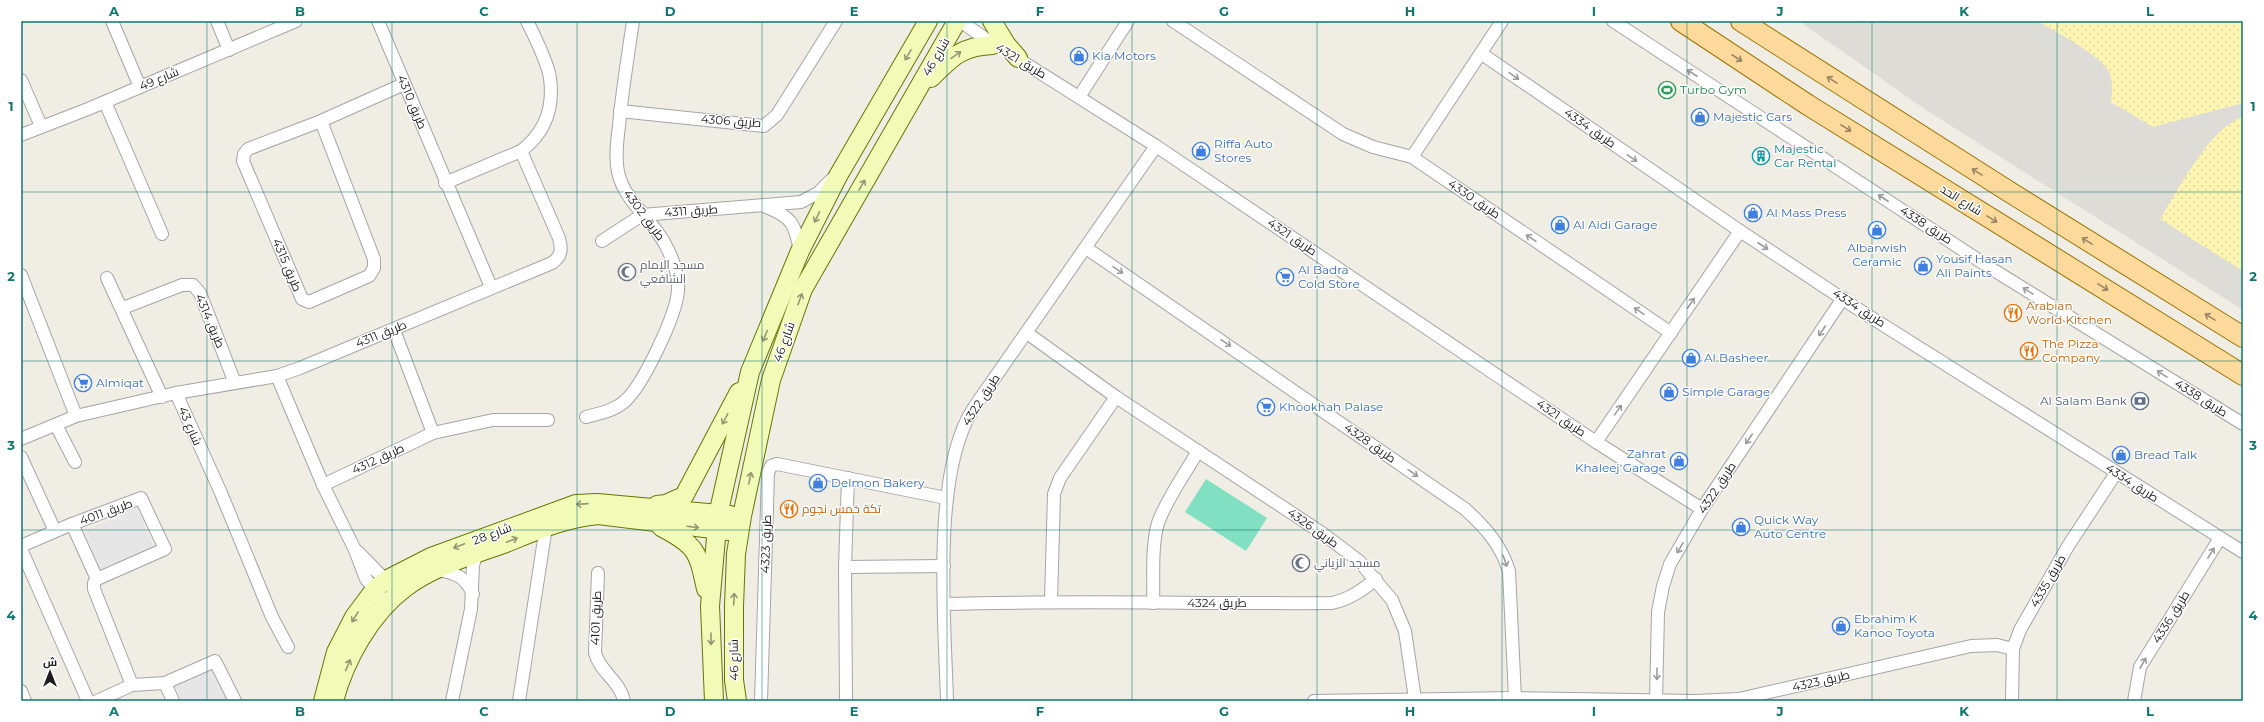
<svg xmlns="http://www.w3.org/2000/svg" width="2264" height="722" font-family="Montserrat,Cairo,sans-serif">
  <defs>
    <pattern id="sand-dots" width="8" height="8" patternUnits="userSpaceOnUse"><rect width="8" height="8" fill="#fff5b3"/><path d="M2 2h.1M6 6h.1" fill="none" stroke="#dad29a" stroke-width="1.8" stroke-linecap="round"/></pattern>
  </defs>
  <rect width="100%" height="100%" fill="#f0ede4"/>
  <!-- airport -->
  <path fill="#dedcd6" d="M1799,21H2243V310L1926,110Z"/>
  <!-- sand -->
  <g fill="url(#sand-dots)">
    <path d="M2038,21H2238L2243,24V103L2153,127L2111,102C2112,93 2113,83 2110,74C2102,55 2057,33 2038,21Z"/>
    <path d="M2243,117V271L2160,219C2180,188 2208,129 2243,117Z"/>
  </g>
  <!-- pitch -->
  <path fill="#81e0c2" d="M1206,479L1267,518L1246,551L1185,512Z"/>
  <!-- parking -->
  <g fill="#e6e6e6">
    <path d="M137,508L154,547L101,570L84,531Z"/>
    <path d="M216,666L232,701H182L174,684Z"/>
  </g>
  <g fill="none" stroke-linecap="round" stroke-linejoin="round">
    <defs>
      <g id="street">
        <path d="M112,21L140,87"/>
        <path d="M217,21L229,50"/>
        <path d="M378,21L491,287"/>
        <path d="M960,21L996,46"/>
        <path d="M1173,21L1343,134L1373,147L1412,157L1671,333"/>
        <path d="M1613,21L1992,269L2243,424"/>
        <path d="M1482,54L1740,231L1861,311L2243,552"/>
        <path d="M1012,55L1156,146L1596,442L1702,509"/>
        <path d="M21,80L41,126"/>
        <path d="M1079,97L1128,21"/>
        <path d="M105,102L162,234"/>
        <path d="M620,111L764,126L777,115L836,21"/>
        <path d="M321,121L374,259V268L369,276L309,302L302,299L243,161L244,154L248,149L321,121L404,84"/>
        <path d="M21,135L88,109L296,21"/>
        <path d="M1412,157L1502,21"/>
        <path d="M445,183L521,151"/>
        <path d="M766,207C792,217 795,224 800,251"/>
        <path d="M602,241L642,215L801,202L818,193L832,179"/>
        <path d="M1086,248L1465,509C1485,527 1501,545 1509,571L1515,698"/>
        <path d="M21,275L76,416"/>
        <path d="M107,278L162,397"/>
        <path d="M123,308L182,285H193L200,293L235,383"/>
        <path d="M394,330L433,433"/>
        <path d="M1027,333L1116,397L1322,533L1359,561L1392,600L1405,631L1415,699"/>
        <path d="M277,376L323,485L355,550L366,579L386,603"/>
        <path d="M176,393L221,493L272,617L288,647"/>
        <path d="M586,417C600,413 614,411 625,401C643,385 677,314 678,290C679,276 674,262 668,250C655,220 625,204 618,172C615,157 617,141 619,126C622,91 628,56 633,21"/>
        <path d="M56,425L75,462"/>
        <path d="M21,439L76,416L176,393L277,376L300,368L552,263C562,256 562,249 559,238L521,151C545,133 554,108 550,78C548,64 534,35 527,21"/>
        <path d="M1596,442L1740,231"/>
        <path d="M21,457L55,531"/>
        <path d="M323,485L433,433L493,420H548"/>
        <path d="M21,546L72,524"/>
        <path d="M21,549L88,701"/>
        <path d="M358,552L391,586"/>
        <path d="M845,567L944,566"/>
        <path d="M439,570C456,573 465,577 473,594"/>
        <path d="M598,573L595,653C600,672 620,681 624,701"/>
        <path d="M97,579L165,549L141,498L72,524L97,579L94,583V589L132,685L165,683"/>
        <path d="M1051,601L1054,494L1060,478L1116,397"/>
        <path d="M1153,603C1154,578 1151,548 1158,523C1167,498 1185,474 1198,451"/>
        <path d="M944,604C1073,600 1202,604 1332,603C1350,599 1361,591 1376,579"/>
        <path d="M21,691L25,701"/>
        <path d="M97,701L132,685"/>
        <path d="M173,701L165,683L215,661L235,701"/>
        <path d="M452,701L471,609L473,565L477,553"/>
        <path d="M519,701L546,527"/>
        <path d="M761,701L768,473L771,466L777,464L946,498"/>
        <path d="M846,701L845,567L848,478"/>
        <path d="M947,701C945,623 931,475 973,409L1156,146"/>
        <path d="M1314,701L1515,698L1696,701L1739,699L1971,646L1997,645L2013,649"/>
        <path d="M1656,701L1658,612L1663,586L1670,564L1702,509L1843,298"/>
        <path d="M2012,701L2013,649L2020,630L2068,546L2116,473"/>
        <path d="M2134,701L2140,667L2220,538"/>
      </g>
      <g id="secondary">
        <path d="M992,21L1006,44L1018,58"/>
        <path d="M931,78C952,57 962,46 993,45"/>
        <path d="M657,505L666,504L684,496L739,392"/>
        <path d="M661,527C696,545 698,551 706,589"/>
        <path d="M323,701L336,652L354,617L375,589L386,580L431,557L576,504L597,503L730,515"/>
        <path d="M334,701C345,659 371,613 406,587C434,566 473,555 506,543C536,531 565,518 598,515L729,531"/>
        <path d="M714,701L710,606L718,515L750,372L800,251L838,176L928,21"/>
        <path d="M737,701L734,680V606L736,554L742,516L771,380L803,289L957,21"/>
      </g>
      <g id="primary">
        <path d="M1681,21L1808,105L2243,375"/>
        <path d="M1741,21L2008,191L2243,337"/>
      </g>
    </defs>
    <!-- street casing -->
    <use href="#street" stroke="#a5a5a5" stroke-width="14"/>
    <!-- secondary casing -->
    <use href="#secondary" stroke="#627803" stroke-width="20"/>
    <!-- primary casing -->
    <use href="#primary" stroke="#997200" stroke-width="22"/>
    <!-- street -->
    <use href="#street" stroke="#fff" stroke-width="12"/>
    <!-- secondary -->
    <use href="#secondary" stroke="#f2fab8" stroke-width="18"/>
    <!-- primary -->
    <use href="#primary" stroke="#fdda9c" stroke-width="20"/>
  </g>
  <!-- one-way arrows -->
  <defs><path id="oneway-shaft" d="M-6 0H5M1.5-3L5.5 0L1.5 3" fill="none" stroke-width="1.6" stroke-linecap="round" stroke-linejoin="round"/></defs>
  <g stroke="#939773">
    <use href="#oneway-shaft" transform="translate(908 55) rotate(120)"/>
    <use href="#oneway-shaft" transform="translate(956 55) rotate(-35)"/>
    <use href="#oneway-shaft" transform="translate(862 185) rotate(-60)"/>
    <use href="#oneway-shaft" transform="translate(817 217) rotate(116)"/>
    <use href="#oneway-shaft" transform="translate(800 299) rotate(-70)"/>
    <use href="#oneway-shaft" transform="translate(765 336) rotate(113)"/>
    <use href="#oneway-shaft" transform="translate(725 419) rotate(118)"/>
    <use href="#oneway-shaft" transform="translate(750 478) rotate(-78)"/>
    <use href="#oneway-shaft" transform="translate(582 504) rotate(176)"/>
    <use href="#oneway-shaft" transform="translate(693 527) rotate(7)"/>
    <use href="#oneway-shaft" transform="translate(512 540) rotate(-21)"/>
    <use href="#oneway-shaft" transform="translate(459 546) rotate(159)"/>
    <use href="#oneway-shaft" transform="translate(734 599) rotate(-87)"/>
    <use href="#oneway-shaft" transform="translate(355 617) rotate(122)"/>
    <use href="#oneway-shaft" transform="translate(711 639) rotate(89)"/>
    <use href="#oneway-shaft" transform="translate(348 665) rotate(-67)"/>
  </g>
  <g stroke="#998563">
    <use href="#oneway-shaft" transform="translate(1737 58) rotate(33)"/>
    <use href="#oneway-shaft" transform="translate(1832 80) rotate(-148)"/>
    <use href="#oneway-shaft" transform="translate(1846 128) rotate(32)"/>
    <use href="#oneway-shaft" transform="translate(1977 172) rotate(-148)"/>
    <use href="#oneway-shaft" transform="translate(1992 219) rotate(32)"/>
    <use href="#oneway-shaft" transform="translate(2087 241) rotate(-148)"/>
    <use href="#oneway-shaft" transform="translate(2103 287) rotate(32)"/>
    <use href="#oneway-shaft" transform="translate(2210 317) rotate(-148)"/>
  </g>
  <g stroke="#9a9a9a">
    <use href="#oneway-shaft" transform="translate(1692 73) rotate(-147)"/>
    <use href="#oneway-shaft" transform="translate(1514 76) rotate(35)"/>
    <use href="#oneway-shaft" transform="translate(1632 158) rotate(35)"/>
    <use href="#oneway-shaft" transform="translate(1883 198) rotate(-147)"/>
    <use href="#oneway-shaft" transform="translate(1531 238) rotate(-146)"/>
    <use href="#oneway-shaft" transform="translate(1763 246) rotate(33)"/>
    <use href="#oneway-shaft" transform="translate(1118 270) rotate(34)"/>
    <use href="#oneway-shaft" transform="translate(2028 291) rotate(-148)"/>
    <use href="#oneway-shaft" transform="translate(1691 303) rotate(-56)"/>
    <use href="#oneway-shaft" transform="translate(1639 311) rotate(-146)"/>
    <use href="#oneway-shaft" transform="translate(1822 331) rotate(124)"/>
    <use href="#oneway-shaft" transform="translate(1226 343) rotate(34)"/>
    <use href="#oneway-shaft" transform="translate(2162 374) rotate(-148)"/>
    <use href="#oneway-shaft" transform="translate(1618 410) rotate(-55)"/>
    <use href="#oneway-shaft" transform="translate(1749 439) rotate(124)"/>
    <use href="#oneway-shaft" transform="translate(1413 473) rotate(35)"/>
    <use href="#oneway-shaft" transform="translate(1680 548) rotate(120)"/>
    <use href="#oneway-shaft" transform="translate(2211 553) rotate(-58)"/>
    <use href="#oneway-shaft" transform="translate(1505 561) rotate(71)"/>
    <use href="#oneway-shaft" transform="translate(2143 663) rotate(-61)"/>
    <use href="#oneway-shaft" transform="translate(1657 674) rotate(91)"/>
  </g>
  <!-- grid -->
  <path fill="none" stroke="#0f766e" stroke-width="1" stroke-opacity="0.55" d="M207,21V701M392,21V701M577,21V701M762,21V701M947,21V701M1132,21V701M1317,21V701M1502,21V701M1687,21V701M1872,21V701M2057,21V701M21,192H2243M21,361H2243M21,530H2243"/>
  <!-- icons -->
  <defs>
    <symbol id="shop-ring" viewBox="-11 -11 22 22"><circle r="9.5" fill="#fff" stroke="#3f7fe0" stroke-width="1.5"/><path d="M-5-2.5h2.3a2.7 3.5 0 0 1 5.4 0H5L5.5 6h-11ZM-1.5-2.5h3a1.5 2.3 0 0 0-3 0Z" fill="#3f7fe0"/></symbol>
    <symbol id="stadium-ring" viewBox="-11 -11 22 22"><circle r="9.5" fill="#fff" stroke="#2e9e5b" stroke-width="1.5"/><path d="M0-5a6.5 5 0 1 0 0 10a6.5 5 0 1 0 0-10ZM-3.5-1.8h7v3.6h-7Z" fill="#2e9e5b"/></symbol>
    <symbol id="building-ring" viewBox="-11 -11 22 22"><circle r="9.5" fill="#fff" stroke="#0f9aa8" stroke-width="1.5"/><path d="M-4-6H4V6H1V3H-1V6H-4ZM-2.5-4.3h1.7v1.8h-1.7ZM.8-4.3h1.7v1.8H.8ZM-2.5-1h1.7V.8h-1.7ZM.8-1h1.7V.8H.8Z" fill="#0f9aa8"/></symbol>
    <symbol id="mosque-ring" viewBox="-11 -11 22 22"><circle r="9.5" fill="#fff" stroke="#6b7280" stroke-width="1.5"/><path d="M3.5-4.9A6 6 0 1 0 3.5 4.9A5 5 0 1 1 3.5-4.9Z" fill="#6b7280"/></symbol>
    <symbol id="supermarket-ring" viewBox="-11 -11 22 22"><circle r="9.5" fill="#fff" stroke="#3f7fe0" stroke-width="1.5"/><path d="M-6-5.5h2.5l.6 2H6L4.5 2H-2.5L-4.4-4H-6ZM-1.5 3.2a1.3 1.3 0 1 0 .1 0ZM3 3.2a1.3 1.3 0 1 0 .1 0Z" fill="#3f7fe0"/></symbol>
    <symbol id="restaurant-ring" viewBox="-11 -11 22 22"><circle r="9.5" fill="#fff" stroke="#e8710a" stroke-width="1.5"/><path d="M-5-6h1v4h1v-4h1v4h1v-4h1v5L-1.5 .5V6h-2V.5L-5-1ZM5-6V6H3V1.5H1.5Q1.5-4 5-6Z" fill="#e8710a"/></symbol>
    <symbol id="bank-ring" viewBox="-11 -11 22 22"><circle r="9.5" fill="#fff" stroke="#5c6f8a" stroke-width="1.5"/><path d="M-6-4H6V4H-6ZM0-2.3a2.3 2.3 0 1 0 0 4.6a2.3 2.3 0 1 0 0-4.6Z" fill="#5c6f8a"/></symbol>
  </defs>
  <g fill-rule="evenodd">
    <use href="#shop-ring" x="1069" y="46" width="20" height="20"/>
    <use href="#stadium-ring" x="1657" y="80" width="20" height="20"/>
    <use href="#shop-ring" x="1690" y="107" width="20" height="20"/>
    <use href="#shop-ring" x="1191" y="141" width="20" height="20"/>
    <use href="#building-ring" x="1751" y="146" width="20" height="20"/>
    <use href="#shop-ring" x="1743" y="203" width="20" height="20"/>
    <use href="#shop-ring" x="1550" y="215" width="20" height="20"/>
    <use href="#shop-ring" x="1867" y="220" width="20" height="20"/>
    <use href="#shop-ring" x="1913" y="256" width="20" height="20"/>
    <use href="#mosque-ring" x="617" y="262" width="20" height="20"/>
    <use href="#supermarket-ring" x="1275" y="267" width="20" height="20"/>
    <use href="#restaurant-ring" x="2003" y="303" width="20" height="20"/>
    <use href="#restaurant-ring" x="2019" y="341" width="20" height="20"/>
    <use href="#shop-ring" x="1681" y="348" width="20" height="20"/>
    <use href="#supermarket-ring" x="73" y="373" width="20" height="20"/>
    <use href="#shop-ring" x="1659" y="382" width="20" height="20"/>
    <use href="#bank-ring" x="2130" y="391" width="20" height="20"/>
    <use href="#supermarket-ring" x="1256" y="397" width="20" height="20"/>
    <use href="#shop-ring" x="2111" y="445" width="20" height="20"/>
    <use href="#shop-ring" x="1669" y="451" width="20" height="20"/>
    <use href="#shop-ring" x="808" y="473" width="20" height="20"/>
    <use href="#restaurant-ring" x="779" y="499" width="20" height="20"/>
    <use href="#shop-ring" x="1731" y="517" width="20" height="20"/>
    <use href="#mosque-ring" x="1291" y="553" width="20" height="20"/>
    <use href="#shop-ring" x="1831" y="616" width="20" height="20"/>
  </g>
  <g text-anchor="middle" stroke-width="3" stroke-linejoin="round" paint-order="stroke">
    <!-- shop labels -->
    <g font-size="12" fill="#366cbe" stroke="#fff" text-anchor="start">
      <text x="1092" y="60">Kia Motors</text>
      <text x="1713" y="121">Majestic Cars</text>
      <text x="1214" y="148">Riffa Auto<tspan x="1214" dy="14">Stores</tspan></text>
      <text x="1766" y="217">Al Mass Press</text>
      <text x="1573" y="229">Al Aidi Garage</text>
      <text x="1877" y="252" text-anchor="middle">Albarwish<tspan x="1877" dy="14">Ceramic</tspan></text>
      <text x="1936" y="263">Yousif Hasan<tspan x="1936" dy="14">Ali Paints</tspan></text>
      <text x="1298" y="274">Al Badra<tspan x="1298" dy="14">Cold Store</tspan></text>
      <text x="1704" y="362">Al Basheer</text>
      <text x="96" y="387">Almiqat</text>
      <text x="1682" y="396">Simple Garage</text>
      <text x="1279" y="411">Khookhah Palase</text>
      <text x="1666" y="458" text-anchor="end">Zahrat<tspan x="1666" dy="14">Khaleej Garage</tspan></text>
      <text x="2134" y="459">Bread Talk</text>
      <text x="831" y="487">Delmon Bakery</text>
      <text x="1754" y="524">Quick Way<tspan x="1754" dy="14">Auto Centre</tspan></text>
      <text x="1854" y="623">Ebrahim K<tspan x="1854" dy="14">Kanoo Toyota</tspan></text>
    </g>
    <!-- street labels -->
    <g font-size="12" fill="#1e1e1e" stroke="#fff">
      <text transform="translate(936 57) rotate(-60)" y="4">شارع 46</text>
      <text transform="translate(1021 61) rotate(31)" y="4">طريق 4321</text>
      <text transform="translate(159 79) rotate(-23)" y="4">شارع 49</text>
      <text transform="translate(412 102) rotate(67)" y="4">طريق 4310</text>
      <text transform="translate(731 121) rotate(4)" y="4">طريق 4306</text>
      <text transform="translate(1590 128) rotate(35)" y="4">طريق 4334</text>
      <text transform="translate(1474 199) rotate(34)" y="4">طريق 4330</text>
      <text transform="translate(1961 200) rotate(32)" y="4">شارع الحد</text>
      <text transform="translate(691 211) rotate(-4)" y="4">طريق 4311</text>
      <text transform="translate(644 215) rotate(53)" y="4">طريق 4302</text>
      <text transform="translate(1926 225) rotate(33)" y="4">طريق 4338</text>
      <text transform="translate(1292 237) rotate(34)" y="4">طريق 4321</text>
      <text transform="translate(287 265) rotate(67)" y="4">طريق 4315</text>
      <text transform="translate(1859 308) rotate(33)" y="4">طريق 4334</text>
      <text transform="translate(210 321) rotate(67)" y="4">طريق 4314</text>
      <text transform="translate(381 334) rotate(-22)" y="4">طريق 4311</text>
      <text transform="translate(784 342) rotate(-70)" y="4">شارع 46</text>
      <text transform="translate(2201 398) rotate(32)" y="4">طريق 4338</text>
      <text transform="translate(981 400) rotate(-57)" y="4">طريق 4322</text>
      <text transform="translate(1561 418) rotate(34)" y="4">طريق 4321</text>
      <text transform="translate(190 426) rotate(67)" y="4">شارع 43</text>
      <text transform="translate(1370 443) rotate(35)" y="4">طريق 4328</text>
      <text transform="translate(378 459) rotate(-25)" y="4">طريق 4312</text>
      <text transform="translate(2132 483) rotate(33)" y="4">طريق 4334</text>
      <text transform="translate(1717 488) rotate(-57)" y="4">طريق 4322</text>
      <text transform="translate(106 512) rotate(-20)" y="4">طريق 4011</text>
      <text transform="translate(1313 528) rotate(35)" y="4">طريق 4326</text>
      <text transform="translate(492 534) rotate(-21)" y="4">شارع 28</text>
      <text transform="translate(766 544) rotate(-88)" y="4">طريق 4323</text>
      <text transform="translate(2048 581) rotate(-60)" y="4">طريق 4335</text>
      <text x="1217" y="607">طريق 4324</text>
      <text transform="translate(2171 617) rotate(-58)" y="4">طريق 4336</text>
      <text transform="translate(596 618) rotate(-88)" y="4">طريق 4101</text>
      <text transform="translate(734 660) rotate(-91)" y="4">شارع 46</text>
      <text transform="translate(1821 681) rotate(-13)" y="4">طريق 4323</text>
    </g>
    <!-- leisure labels -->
    <g font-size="12" fill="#27864d" stroke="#fff" text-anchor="start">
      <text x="1680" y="94">Turbo Gym</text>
    </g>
    <!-- culture labels -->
    <g font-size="12" fill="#0d838f" stroke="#fff" text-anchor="start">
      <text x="1774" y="153">Majestic<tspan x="1774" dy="14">Car Rental</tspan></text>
    </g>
    <!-- worship labels -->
    <g font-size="12" fill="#5b616d" stroke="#fff" text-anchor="start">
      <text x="640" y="269">مسجد الإمام<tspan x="640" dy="14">الشافعي</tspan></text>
      <text x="1314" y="567">مسجد الزياني</text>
    </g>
    <!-- food labels -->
    <g font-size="12" fill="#c56008" stroke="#fff" text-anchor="start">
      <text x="2026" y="310">Arabian<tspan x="2026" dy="14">World Kitchen</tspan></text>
      <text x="2042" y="348">The Pizza<tspan x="2042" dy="14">Company</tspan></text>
      <text x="802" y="513">تكة خمس نجوم</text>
    </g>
    <!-- service labels -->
    <g font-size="12" fill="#4e5e75" stroke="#fff" text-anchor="end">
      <text x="2127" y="405">Al Salam Bank</text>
    </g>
  </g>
  <!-- border -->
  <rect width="2264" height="722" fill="none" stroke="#ffffff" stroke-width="44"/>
  <!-- north arrow -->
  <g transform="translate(50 672)" stroke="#ffffff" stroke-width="3" paint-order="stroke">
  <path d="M0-3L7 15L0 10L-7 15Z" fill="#1e1e1e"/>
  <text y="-6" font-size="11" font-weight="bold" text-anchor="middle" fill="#1e1e1e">ش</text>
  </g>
  <rect x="22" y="22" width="2220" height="678" fill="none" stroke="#0f766e" stroke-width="1.5"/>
  <g font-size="13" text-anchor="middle" font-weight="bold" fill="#0f766e">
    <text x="114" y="16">A</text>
    <text x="300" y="16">B</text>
    <text x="484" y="16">C</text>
    <text x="670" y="16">D</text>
    <text x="854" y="16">E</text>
    <text x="1040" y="16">F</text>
    <text x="1224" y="16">G</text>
    <text x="1410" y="16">H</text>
    <text x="1594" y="16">I</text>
    <text x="1780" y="16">J</text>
    <text x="1964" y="16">K</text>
    <text x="2150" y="16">L</text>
    <text x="11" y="111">1</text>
    <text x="2253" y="111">1</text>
    <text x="11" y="281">2</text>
    <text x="2253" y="281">2</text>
    <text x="11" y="450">3</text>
    <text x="2253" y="450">3</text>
    <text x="11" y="620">4</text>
    <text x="2253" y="620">4</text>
    <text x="114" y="716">A</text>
    <text x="300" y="716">B</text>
    <text x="484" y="716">C</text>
    <text x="670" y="716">D</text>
    <text x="854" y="716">E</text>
    <text x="1040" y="716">F</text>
    <text x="1224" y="716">G</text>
    <text x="1410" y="716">H</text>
    <text x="1594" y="716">I</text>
    <text x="1780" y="716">J</text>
    <text x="1964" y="716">K</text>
    <text x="2150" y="716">L</text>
  </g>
</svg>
